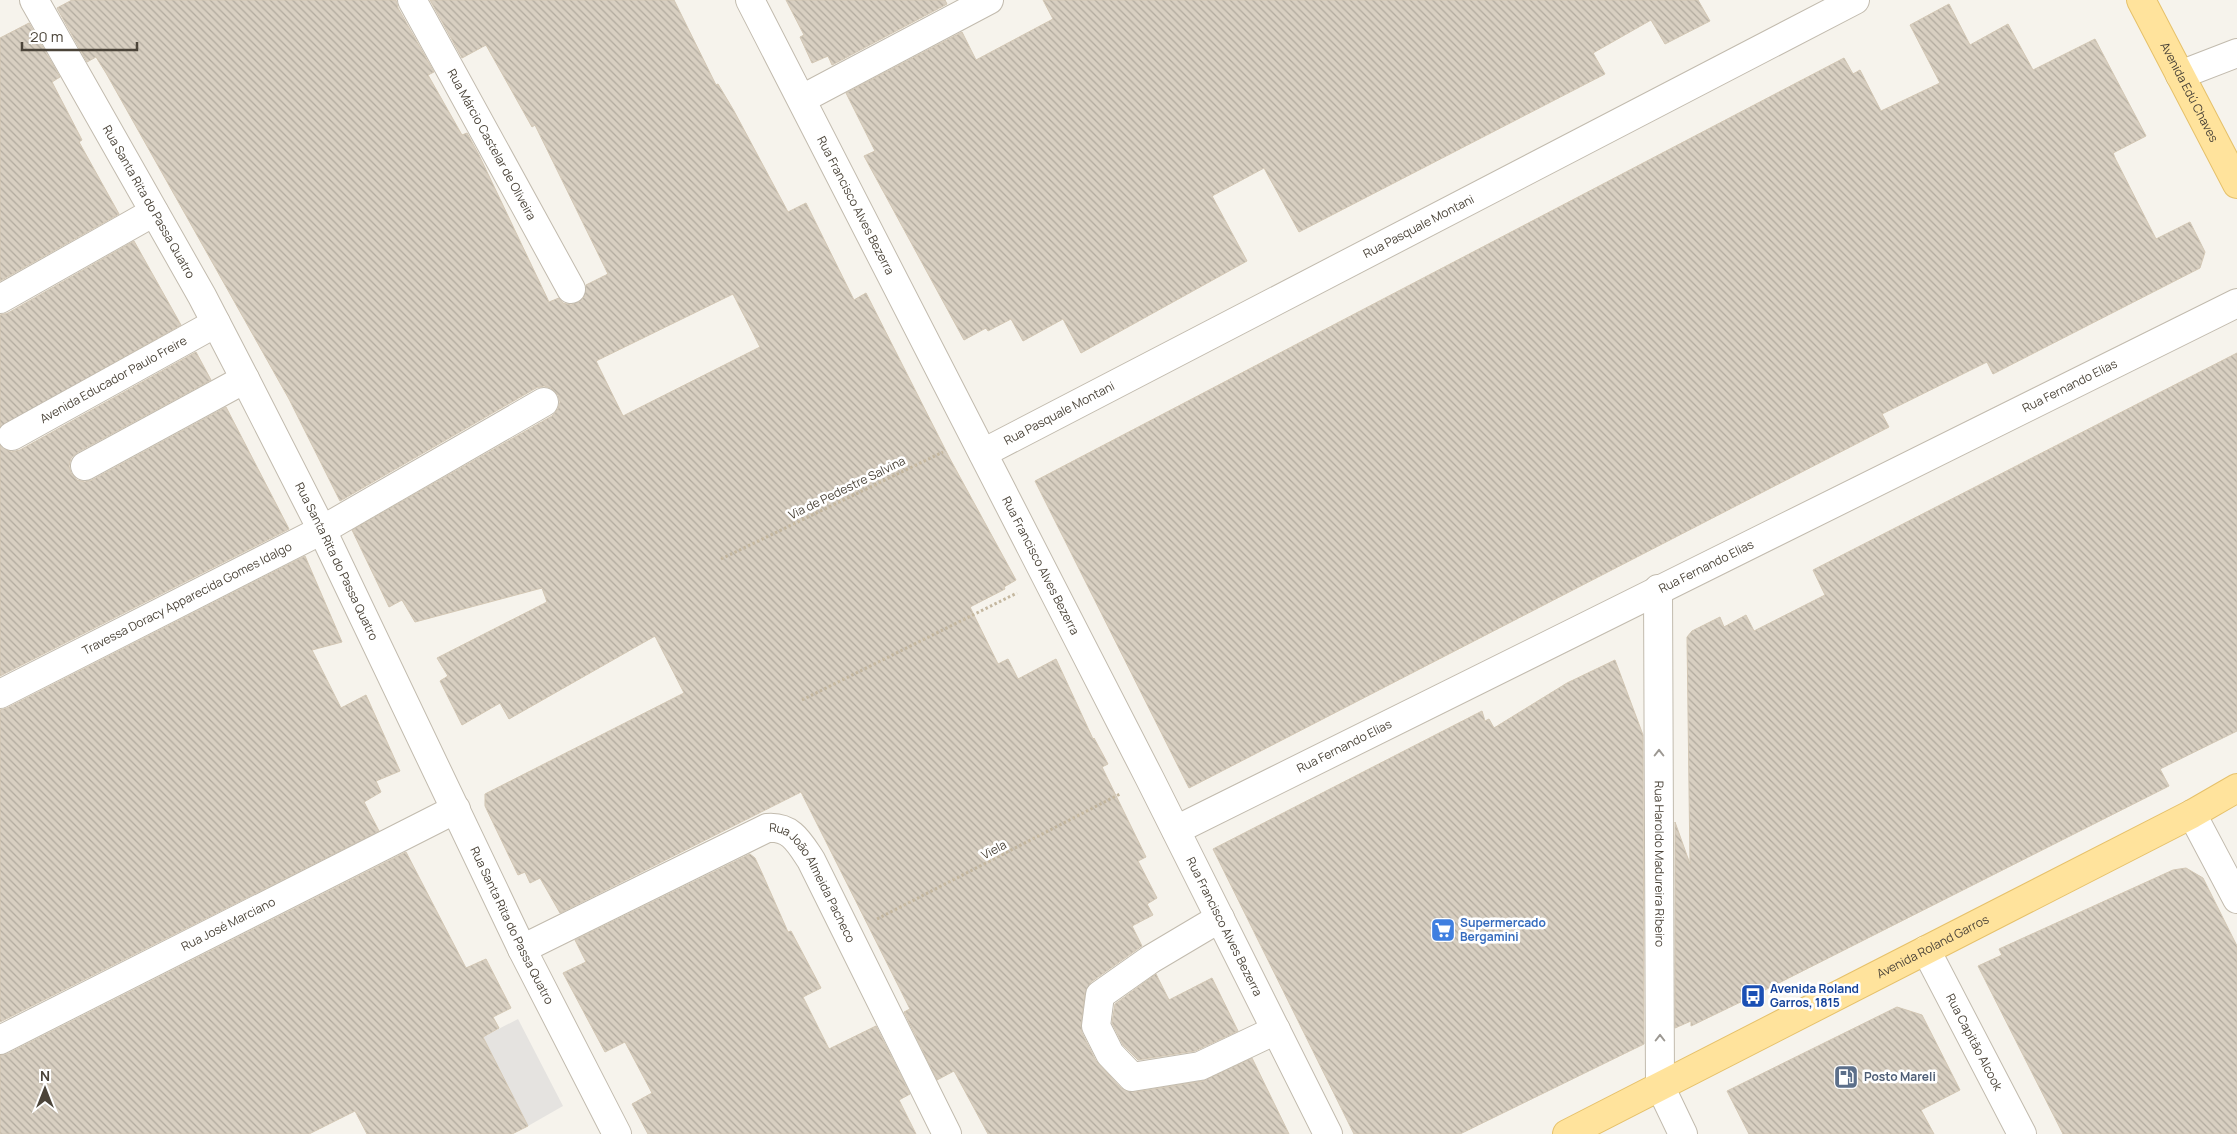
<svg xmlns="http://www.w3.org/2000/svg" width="2237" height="1134" font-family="Manrope,sans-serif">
  <defs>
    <pattern id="building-back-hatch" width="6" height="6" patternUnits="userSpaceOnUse" patternTransform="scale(1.25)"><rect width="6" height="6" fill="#d8cfc1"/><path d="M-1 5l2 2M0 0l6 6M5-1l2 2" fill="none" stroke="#b1aa9e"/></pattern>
  </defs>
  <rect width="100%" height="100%" fill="#f6f3ec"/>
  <!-- parking -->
  <path fill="#e5e3e0" d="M518,1019L563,1106L528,1126L483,1037Z"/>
  <!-- building -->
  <g fill="url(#building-back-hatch)" stroke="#d3c7b4" fill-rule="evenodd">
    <path d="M72,0H396L398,8L434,72L428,75L462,135L467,133L479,155L549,302L559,298L563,303L571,305L579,302L584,297L586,285L608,274L535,125L532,127L486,45L462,58L430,0H674L716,85L718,84L734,111L788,212L806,203L854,300L866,293L949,457L1016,580L1004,587L1005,589L970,607L998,664L1008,659L1018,679L1056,659L1093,739L1094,738L1108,764L1102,767L1146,857L1138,861L1157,898L1147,904L1153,915L1132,926L1142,946L1091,982L1085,993L1081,1025L1082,1033L1096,1061L1121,1088L1134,1092L1203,1081L1252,1058L1289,1134H988L954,1071L937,1080L904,1012L910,1009L801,792L560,913L540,878L530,883L525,872L518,875L485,806V794L684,693L655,636L509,719L500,703L462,725L440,681L448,676L437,658L547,602L542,588L415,622L402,600L389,607L352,530L552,416L558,409L560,402L558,395L551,388L544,386L536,388L340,501L289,399L106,73L96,57L87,62L57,8ZM733,294L760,347L623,416L596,361Z"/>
    <path d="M786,0H945L947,4L832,65L828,56L812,63L800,37L804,35Z"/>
    <path d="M1043,0H1698L1710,21L1665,44L1651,20L1593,53L1605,74L1299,232L1264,168L1212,196L1247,261L1081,353L1063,319L1023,341L1011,319L988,331L986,328L964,340L864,156L875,151L846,93L962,32L976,60L1053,19Z"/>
    <path d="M1949,4L1970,45L2008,24L2033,70L2095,39L2146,136L2113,153L2116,160L2156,239L2190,222L2205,252L2200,268L1993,374L1987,362L1882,414L1889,427L1189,788L1035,481L1844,58L1853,74L1860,70L1881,111L1940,83L1910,25Z"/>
    <path d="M29,23L60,77L52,82L82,140L79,142L119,214L0,281V38Z"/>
    <path d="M134,241L181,325L0,427V315L8,313Z"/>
    <path d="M196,352L211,380L78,452L71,458L69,466L71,473L77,480L85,482L92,480L226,407L289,529L0,676V445L11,452L20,450Z"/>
    <path d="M2237,353V731L2160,769L2169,786L1753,996L1691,1026V1021L1675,1028V822L1690,864L1687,637L1692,631L1720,617L1724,627L1746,615L1754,631L1825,595L1813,570Z"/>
    <path d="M305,556L342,642L312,650L341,708L366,695L400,771L376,781L381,792L364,802L379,831L0,1022V710L7,708Z"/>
    <path d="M1615,660L1643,735L1644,1044L1460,1134H1354L1213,849L1482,711L1485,721L1489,719L1494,728L1567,683Z"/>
    <path d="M406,852L466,968L486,959L511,1008L493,1017L499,1028L483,1037L528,1126L512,1134H367L355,1111L309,1134H0V1055L7,1054Z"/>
    <path d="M750,854L755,858L762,873L788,932L791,931L821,988L803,997L829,1049L876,1026L910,1094L899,1100L916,1134H648L632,1104L652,1093L625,1042L605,1052L563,973L586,962L575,940Z"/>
    <path d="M2186,868L2203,878L2237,946V1134H2063L1978,966L2002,955L1999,949L2173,870Z"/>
    <path d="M1156,974L1169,1000L1212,978L1238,1031L1195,1051L1138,1060L1123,1045L1112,1023L1115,1004Z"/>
    <path d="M1897,1007L1922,1015L1960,1090L1921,1110L1934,1134H1749L1727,1091Z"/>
  </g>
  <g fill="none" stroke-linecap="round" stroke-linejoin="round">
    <defs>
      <g id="minor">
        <path id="s1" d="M34,0L202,296L245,379L322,530L522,949L617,1134"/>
        <path id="s2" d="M412,0L571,289"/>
        <path id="s3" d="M750,0L1150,779L1328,1134"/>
        <path d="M2180,75L2237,53"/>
        <path d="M802,99L989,0"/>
        <path d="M0,299L154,212"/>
        <path id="s4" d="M12,436L216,323"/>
        <path id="s5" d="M983,453L1855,0"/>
        <path d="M85,466L245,379"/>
        <path id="s6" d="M1658,589L1660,1086L1683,1134"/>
        <path id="s7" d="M0,694L322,530L544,402"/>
        <path d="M2192,814L2237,899"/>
        <path id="s8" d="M1176,830L2237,303"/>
        <path d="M1220,918L1151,959L1100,995L1096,1026L1110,1054L1132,1077L1200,1066L1276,1030"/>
        <path id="s9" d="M522,949L767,828C791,826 799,842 811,860L947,1134"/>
        <path id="s10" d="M1926,950L2022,1134"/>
        <path id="s11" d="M0,1040L456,809"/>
      </g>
      <g id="major">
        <path id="s12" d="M2141,0L2237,184"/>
        <path id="s13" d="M1567,1134L2192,814L2237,788"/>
      </g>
    </defs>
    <!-- minor casing -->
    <use href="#minor" stroke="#c2bbae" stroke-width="30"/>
    <!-- major casing -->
    <use href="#major" stroke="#e6c16a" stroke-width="30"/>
    <!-- path -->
    <g stroke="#c4b79f" stroke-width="3" stroke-dasharray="2.5 2.5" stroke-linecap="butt">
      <path d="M721,559L943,452"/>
      <path d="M802,700L1017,593"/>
      <path d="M877,919L1120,794"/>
    </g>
    <!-- minor -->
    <use href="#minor" stroke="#fff" stroke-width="28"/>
    <!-- major -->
    <use href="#major" stroke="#ffe39c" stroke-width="28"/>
  </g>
  <!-- one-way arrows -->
  <defs><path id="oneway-chevron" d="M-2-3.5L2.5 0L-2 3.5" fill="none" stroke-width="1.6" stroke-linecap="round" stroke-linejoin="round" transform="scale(1.25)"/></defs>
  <g stroke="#9c9892">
    <use href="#oneway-chevron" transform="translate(1659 753) rotate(-90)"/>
    <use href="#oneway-chevron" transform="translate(1660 1038) rotate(-90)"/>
  </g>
  <!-- icons -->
  <defs>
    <symbol id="supermarket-square" viewBox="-11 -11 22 22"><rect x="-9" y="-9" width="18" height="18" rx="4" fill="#3f7fe0" stroke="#fff"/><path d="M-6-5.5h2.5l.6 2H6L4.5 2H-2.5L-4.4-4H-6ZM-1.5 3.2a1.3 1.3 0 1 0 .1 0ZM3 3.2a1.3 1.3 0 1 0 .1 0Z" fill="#fff"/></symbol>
    <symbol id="bus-square" viewBox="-11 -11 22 22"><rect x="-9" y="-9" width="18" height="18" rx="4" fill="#1a4fb4" stroke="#fff"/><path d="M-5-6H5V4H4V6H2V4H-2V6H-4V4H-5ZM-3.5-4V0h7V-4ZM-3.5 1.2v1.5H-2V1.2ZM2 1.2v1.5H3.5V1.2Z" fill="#fff"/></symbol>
    <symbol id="fuel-square" viewBox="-11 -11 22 22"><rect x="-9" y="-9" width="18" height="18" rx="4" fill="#5c6f8a" stroke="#fff"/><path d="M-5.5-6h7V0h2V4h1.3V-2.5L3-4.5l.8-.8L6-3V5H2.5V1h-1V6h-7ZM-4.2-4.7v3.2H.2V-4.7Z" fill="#fff"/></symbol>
  </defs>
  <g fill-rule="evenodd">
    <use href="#supermarket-square" x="1429" y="916" width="28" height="28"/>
    <use href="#bus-square" x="1739" y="982" width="28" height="28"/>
    <use href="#fuel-square" x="1832" y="1063" width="28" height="28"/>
  </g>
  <g text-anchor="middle" stroke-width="5" stroke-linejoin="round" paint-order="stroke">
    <!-- street labels -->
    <g font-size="12" fill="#4b4439" stroke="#fff">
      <text dy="4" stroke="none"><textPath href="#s12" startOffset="104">Avenida Edú Chaves</textPath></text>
      <text dy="4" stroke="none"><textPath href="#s2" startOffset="165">Rua Márcio Castelar de Oliveira</textPath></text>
      <text dy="4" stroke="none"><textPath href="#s1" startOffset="232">Rua Santa Rita do Passa Quatro</textPath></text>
      <text dy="4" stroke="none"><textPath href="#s3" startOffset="231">Rua Francisco Alves Bezerra</textPath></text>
      <text dy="4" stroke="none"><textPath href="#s5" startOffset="491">Rua Pasquale Montani</textPath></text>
      <text dy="4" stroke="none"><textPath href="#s4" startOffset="116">Avenida Educador Paulo Freire</textPath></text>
      <text dy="4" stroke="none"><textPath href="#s8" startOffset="998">Rua Fernando Elias</textPath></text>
      <text dy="4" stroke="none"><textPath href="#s5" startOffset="86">Rua Pasquale Montani</textPath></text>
      <text transform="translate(847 488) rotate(-26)" y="4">Via de Pedestre Salvina</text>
      <text dy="4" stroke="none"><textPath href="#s1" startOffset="638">Rua Santa Rita do Passa Quatro</textPath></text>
      <text dy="4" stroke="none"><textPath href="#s3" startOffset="636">Rua Francisco Alves Bezerra</textPath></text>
      <text dy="4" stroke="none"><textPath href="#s8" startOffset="592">Rua Fernando Elias</textPath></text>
      <text dy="4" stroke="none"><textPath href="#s7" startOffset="210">Travessa Doracy Apparecida Gomes Idalgo</textPath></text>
      <text dy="4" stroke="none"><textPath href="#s8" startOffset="188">Rua Fernando Elias</textPath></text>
      <text transform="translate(994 850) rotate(-28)" y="4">Viela</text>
      <text dy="4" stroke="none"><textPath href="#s6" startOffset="275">Rua Haroldo Madureira Ribeiro</textPath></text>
      <text dy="4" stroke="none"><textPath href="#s9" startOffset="349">Rua João Almeida Pacheco</textPath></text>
      <text dy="4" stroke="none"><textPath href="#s11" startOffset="256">Rua José Marciano</textPath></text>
      <text dy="4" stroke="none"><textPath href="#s1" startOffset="1042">Rua Santa Rita do Passa Quatro</textPath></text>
      <text dy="4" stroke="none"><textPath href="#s3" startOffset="1041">Rua Francisco Alves Bezerra</textPath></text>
      <text dy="4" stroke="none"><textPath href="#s13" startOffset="411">Avenida Roland Garros</textPath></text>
      <text dy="4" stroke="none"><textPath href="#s10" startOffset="104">Rua Capitão Alcook</textPath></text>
    </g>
    <!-- shop labels -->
    <g font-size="12" font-weight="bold" fill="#366cbe" stroke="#fff" text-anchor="start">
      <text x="1460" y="927">Supermercado<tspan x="1460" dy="14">Bergamini</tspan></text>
    </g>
    <!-- transit labels -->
    <g font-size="12" font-weight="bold" fill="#164399" stroke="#fff" text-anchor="start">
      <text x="1770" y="993">Avenida Roland<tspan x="1770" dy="14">Garros, 1815</tspan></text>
    </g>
    <!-- service labels -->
    <g font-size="12" font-weight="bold" fill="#4e5e75" stroke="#fff" text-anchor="start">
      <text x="1864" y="1081">Posto Mareli</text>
    </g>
  </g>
  <!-- north arrow -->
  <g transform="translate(45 1089)" stroke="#ffffff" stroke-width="4" paint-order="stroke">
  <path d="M0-4L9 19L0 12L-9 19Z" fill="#4b4439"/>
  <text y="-8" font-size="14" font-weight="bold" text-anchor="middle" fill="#4b4439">N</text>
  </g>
  <!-- scale -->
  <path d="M22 42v8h115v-8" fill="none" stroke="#4b4439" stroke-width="2.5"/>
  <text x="30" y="42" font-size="15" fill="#4b4439" stroke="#ffffff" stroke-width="4" paint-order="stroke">20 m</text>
</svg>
